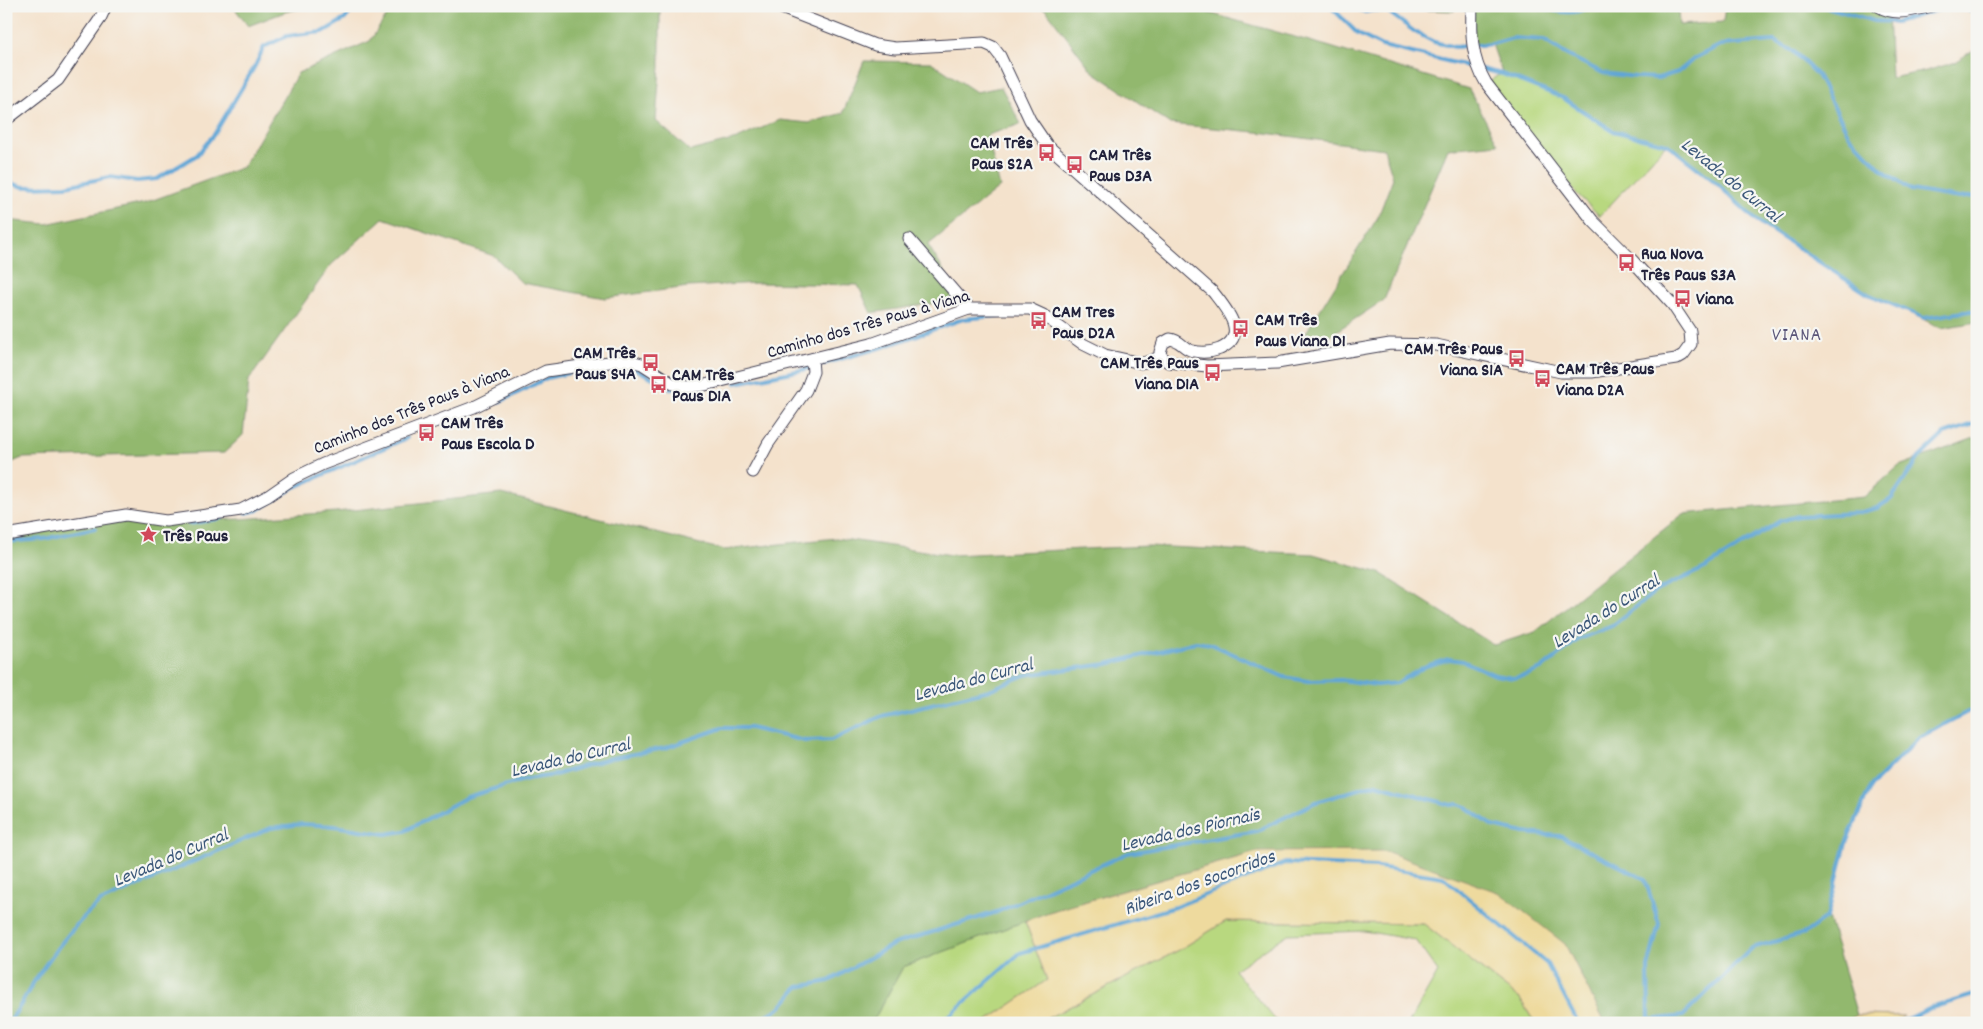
<svg xmlns="http://www.w3.org/2000/svg" width="1983" height="1029" font-family="Dekko,sans-serif">
  <rect width="100%" height="100%" fill="#f6f6f2"/>
  <filter id="ink" filterUnits="userSpaceOnUse"><feTurbulence type="fractalNoise" baseFrequency=".02" numOctaves="2"/><feDisplacementMap in="SourceGraphic" scale="10" xChannelSelector="R" yChannelSelector="G"/><feConvolveMatrix kernelMatrix="1 2 1 2 8 2 1 2 1" color-interpolation-filters="sRGB"/></filter>
  <filter id="wash" filterUnits="userSpaceOnUse"><feTurbulence type="fractalNoise" baseFrequency=".0096" numOctaves="4" result="noise"/><feDisplacementMap in="SourceGraphic" scale="20" xChannelSelector="R" yChannelSelector="G"/><feGaussianBlur stdDeviation="1.12" result="paint"/><feColorMatrix in="noise" values="0 0 0 0 0 0 0 0 0 0 0 0 0 0 0 0 0 1.4 0 .05"/><feComposite in="paint" operator="in"/></filter>
  <g filter="url(#wash)">
    <rect width="100%" height="100%" fill="#f4e2cc"/>
    <!-- green -->
    <g fill="#b8d87f" stroke="#6d7d5d">
      <path d="M1502,73L1564,98L1613,130L1667,143L1600,216L1577,194L1486,83Z"/>
      <path d="M1025,921L1047,980L984,1023H872L903,967Z"/>
      <path d="M1226,921L1424,924L1520,999L1535,1023H1409L1438,972L1415,940L1364,931L1288,934L1234,970L1278,1023H1038L1179,950Z"/>
    </g>
    <!-- forest -->
    <g fill="#92b86e" stroke="#5a6d54">
      <path d="M233,6H311L285,12L248,26Z"/>
      <path d="M393,6H660V67L656,121L690,151L737,139L780,120L809,123L843,113L864,61L931,62L976,92L1001,87L1021,124L987,135L1000,187L928,245L961,299L871,313L858,285L758,283L688,287L605,298L522,283L494,256L383,218L331,265L249,380L243,435L224,453L22,458L6,465V220L46,224L145,203L243,167L298,73L370,41Z"/>
      <path d="M1038,6H1184L1327,46L1469,89L1498,144L1448,149L1384,300L1329,336L1305,334L1378,217L1393,178L1384,149L1266,133L1170,124L1092,71L1046,10Z"/>
      <path d="M1415,6H1454V11L1424,10Z"/>
      <path d="M1472,6H1678L1679,25L1723,22L1725,6H1878L1888,12L1891,78L1926,71L1953,63L1977,48V322L1941,328L1869,293L1757,220L1714,180L1667,143L1613,130L1564,98L1502,73L1492,44L1475,45Z"/>
      <path d="M1977,437V708L1921,738L1872,786L1847,843L1828,917L1857,1015L1844,1023H1605L1565,944L1257,852L1049,912L903,967L872,1023H6V535L126,515L166,521L240,519L336,512L501,494L724,550L836,538L952,555L1148,546L1313,554L1380,573L1494,645L1535,632L1683,514L1864,497L1899,466Z"/>
    </g>
    <!-- sand -->
    <g fill="#eeda9e" stroke="#887e6c">
      <path d="M1385,851L1500,893L1565,944L1605,1023H1535L1520,999L1424,924L1226,921L1179,950L1038,1023H984L1047,980L1025,921L1049,912L1257,852Z"/>
      <path d="M1857,1015L1904,1016L1895,1023H1844Z"/>
    </g>
    <g fill="none" stroke-linecap="round" stroke-linejoin="round">
      <!-- stream -->
      <g stroke="#61a6d6" stroke-width="4">
        <path d="M1330,6L1358,34L1382,46L1502,74L1563,98L1613,131L1667,144L1714,181L1757,221L1868,294L1924,318L1977,310"/>
        <path d="M1352,6L1365,12L1375,10L1387,11L1415,32L1434,42L1455,47L1492,44L1513,38L1544,40L1565,54L1603,73L1636,77L1658,78L1678,72L1695,58L1721,45L1774,41L1793,51L1817,75L1849,135L1881,169L1911,190L1959,198L1977,196"/>
        <path d="M1540,6C1555,12 1575,16 1589,6"/>
        <path d="M1823,6L1874,21L1896,22L1953,6"/>
        <path d="M1961,6L1977,15"/>
        <path d="M6,182L24,187L66,186L110,177L137,181L157,179L197,155L215,133L255,66L264,47L287,36L323,32L345,19L356,6"/>
        <path d="M630,366L664,384"/>
        <path d="M736,383L802,370L883,347L963,319L1017,314"/>
        <path d="M670,388L684,392"/>
        <path d="M500,402L547,378L569,373"/>
        <path d="M246,513L258,510L293,488L407,438"/>
        <path d="M189,524L222,518"/>
        <path d="M6,542L44,539L95,528"/>
        <path d="M8,1023C20,1009 27,992 37,977C55,950 75,923 100,902L271,828L302,824L334,826L386,834L405,831L467,797L527,779L555,775L607,759L665,748L722,728H750L805,741L831,740L882,716L989,690L1025,675L1107,664L1196,642L1211,644L1284,677L1308,681L1341,680L1377,685L1397,683L1426,666L1449,659L1463,661L1495,675L1513,678L1527,675L1541,669L1579,639L1612,626L1656,591L1705,568L1780,521L1798,516L1857,513L1877,508L1891,499L1919,458L1944,434L1977,423"/>
        <path d="M754,1023L781,1007L798,987L829,981L894,944L997,912L1128,853L1257,831L1316,802L1376,784L1451,805L1458,804L1466,807L1493,826L1524,833L1560,836L1645,879L1659,924L1648,967L1649,1020L1683,1016L1752,948L1805,933L1827,917L1846,843L1871,786L1920,737L1977,707"/>
        <path d="M941,1023L1020,953L1175,907L1285,863L1378,867L1443,877L1547,964L1578,1023"/>
        <path d="M1899,1023L1931,1008L1977,994"/>
      </g>
    </g>
  </g>
  <g filter="url(#ink)">
    <g fill="none" stroke-linecap="round" stroke-linejoin="round">
      <defs>
        <g id="minor">
          <path d="M776,6L875,45L895,48L984,43L993,47L1000,56L1030,120L1047,145L1213,292C1226,309 1250,335 1220,349C1212,352 1201,353 1193,351C1183,349 1181,340 1170,339L1163,343L1160,352L1161,356"/>
          <path d="M1878,6C1896,17 1912,10 1932,6"/>
          <path d="M6,120L58,80L100,19L106,6"/>
          <path d="M909,239L969,309"/>
          <path d="M1161,356L1168,362L1207,366L1277,363L1390,344L1436,345L1561,372H1592L1676,359L1683,355L1691,344L1690,331L1672,304L1631,259L1593,221L1486,83C1471,58 1471,34 1472,6"/>
          <path d="M753,472L768,444L806,390L813,372L812,359"/>
          <path d="M6,535L126,515L166,521L241,510L268,496L294,478L323,464L474,407L546,371L616,361H631L642,364L673,384L687,387L705,385L871,344L969,309H1030L1043,315L1083,344L1105,355L1141,363L1151,361L1161,356"/>
        </g>
      </defs>
      <!-- minor casing -->
      <use href="#minor" stroke="#423f51" stroke-width="13"/>
      <!-- minor -->
      <use href="#minor" stroke="#fff" stroke-width="11"/>
    </g>
  </g>
  <!-- icons -->
  <defs>
    <symbol id="bus-bare" viewBox="-9 -9 18 18"><path d="M-5-6H5V4H4V6H2V4H-2V6H-4V4H-5ZM-3.5-4V0h7V-4ZM-3.5 1.2v1.5H-2V1.2ZM2 1.2v1.5H3.5V1.2Z" fill="#d1495b" stroke="#f6f6f2" stroke-width="2.5" paint-order="stroke"/></symbol>
    <symbol id="sight-bare" viewBox="-9 -9 18 18"><path d="M0-6L1.8-2.2L6-1.7L2.9 1.2L3.7 5.4L0 3.3L-3.7 5.4L-2.9 1.2L-6-1.7L-1.8-2.2Z" fill="#d1495b" stroke="#f6f6f2" stroke-width="2.5" paint-order="stroke"/></symbol>
  </defs>
  <g fill-rule="evenodd">
    <use href="#bus-bare" x="1034" y="140" width="25" height="25"/>
    <use href="#bus-bare" x="1062" y="152" width="25" height="25"/>
    <use href="#bus-bare" x="1614" y="250" width="25" height="25"/>
    <use href="#bus-bare" x="1670" y="286" width="25" height="25"/>
    <use href="#bus-bare" x="1026" y="308" width="25" height="25"/>
    <use href="#bus-bare" x="1228" y="316" width="25" height="25"/>
    <use href="#bus-bare" x="1504" y="346" width="25" height="25"/>
    <use href="#bus-bare" x="638" y="350" width="25" height="25"/>
    <use href="#bus-bare" x="1200" y="360" width="25" height="25"/>
    <use href="#bus-bare" x="1530" y="366" width="25" height="25"/>
    <use href="#bus-bare" x="646" y="372" width="25" height="25"/>
    <use href="#bus-bare" x="414" y="420" width="25" height="25"/>
    <use href="#sight-bare" x="136" y="522" width="25" height="25"/>
  </g>
  <g text-anchor="middle" stroke-width="4.5" stroke-linejoin="round" paint-order="stroke">
    <!-- poi labels -->
    <g font-size="18" font-weight="bold" fill="#22223b" stroke="#f6f6f2" text-anchor="start">
      <text x="1033" y="148" text-anchor="end">CAM Três<tspan x="1033" dy="21">Paus S2A</tspan></text>
      <text x="1089" y="160">CAM Três<tspan x="1089" dy="21">Paus D3A</tspan></text>
      <text x="1641" y="259">Rua Nova<tspan x="1641" dy="21">Três Paus S3A</tspan></text>
      <text x="1696" y="304">Viana</text>
      <text x="1052" y="317">CAM Tres<tspan x="1052" dy="21">Paus D2A</tspan></text>
      <text x="1255" y="325">CAM Três<tspan x="1255" dy="21">Paus Viana D1</tspan></text>
      <text x="1503" y="354" text-anchor="end">CAM Três Paus<tspan x="1503" dy="21">Viana S1A</tspan></text>
      <text x="636" y="358" text-anchor="end">CAM Três<tspan x="636" dy="21">Paus S4A</tspan></text>
      <text x="1199" y="368" text-anchor="end">CAM Três Paus<tspan x="1199" dy="21">Viana D1A</tspan></text>
      <text x="1556" y="374">CAM Três Paus<tspan x="1556" dy="21">Viana D2A</tspan></text>
      <text x="672" y="380">CAM Três<tspan x="672" dy="21">Paus D1A</tspan></text>
      <text x="441" y="428">CAM Três<tspan x="441" dy="21">Paus Escola D</tspan></text>
      <text x="163" y="541">Três Paus</text>
    </g>
    <!-- street labels -->
    <g font-size="18" fill="#22223b" stroke="#f6f6f2">
      <text transform="translate(868 323) rotate(-16)" y="6">Caminho dos Três Paus à Viana</text>
      <text transform="translate(411 409) rotate(-22)" y="6">Caminho dos Três Paus à Viana</text>
    </g>
    <!-- water labels -->
    <g font-size="19" font-style="italic" fill="#3b5779" stroke="#f6f6f2">
      <text transform="translate(1732 179) rotate(39)" y="7">Levada do Curral</text>
      <text transform="translate(1605 610) rotate(-32)" y="7">Levada do Curral</text>
      <text transform="translate(973 678) rotate(-15)" y="7">Levada do Curral</text>
      <text transform="translate(570 756) rotate(-13)" y="7">Levada do Curral</text>
      <text transform="translate(1190 828) rotate(-13)" y="7">Levada dos Piornais</text>
      <text transform="translate(170 856) rotate(-23)" y="7">Levada do Curral</text>
      <text transform="translate(1199 881) rotate(-20)" y="7">Ribeira dos Socorridos</text>
    </g>
    <!-- neighbourhood labels -->
    <g font-size="19" letter-spacing="1" fill="#5b5679" stroke="#f6f6f2">
      <text x="1797" y="340">VIANA</text>
    </g>
  </g>
  <!-- margin -->
  <rect width="1983" height="1029" fill="none" stroke="#f6f6f2" stroke-width="25"/>
</svg>
